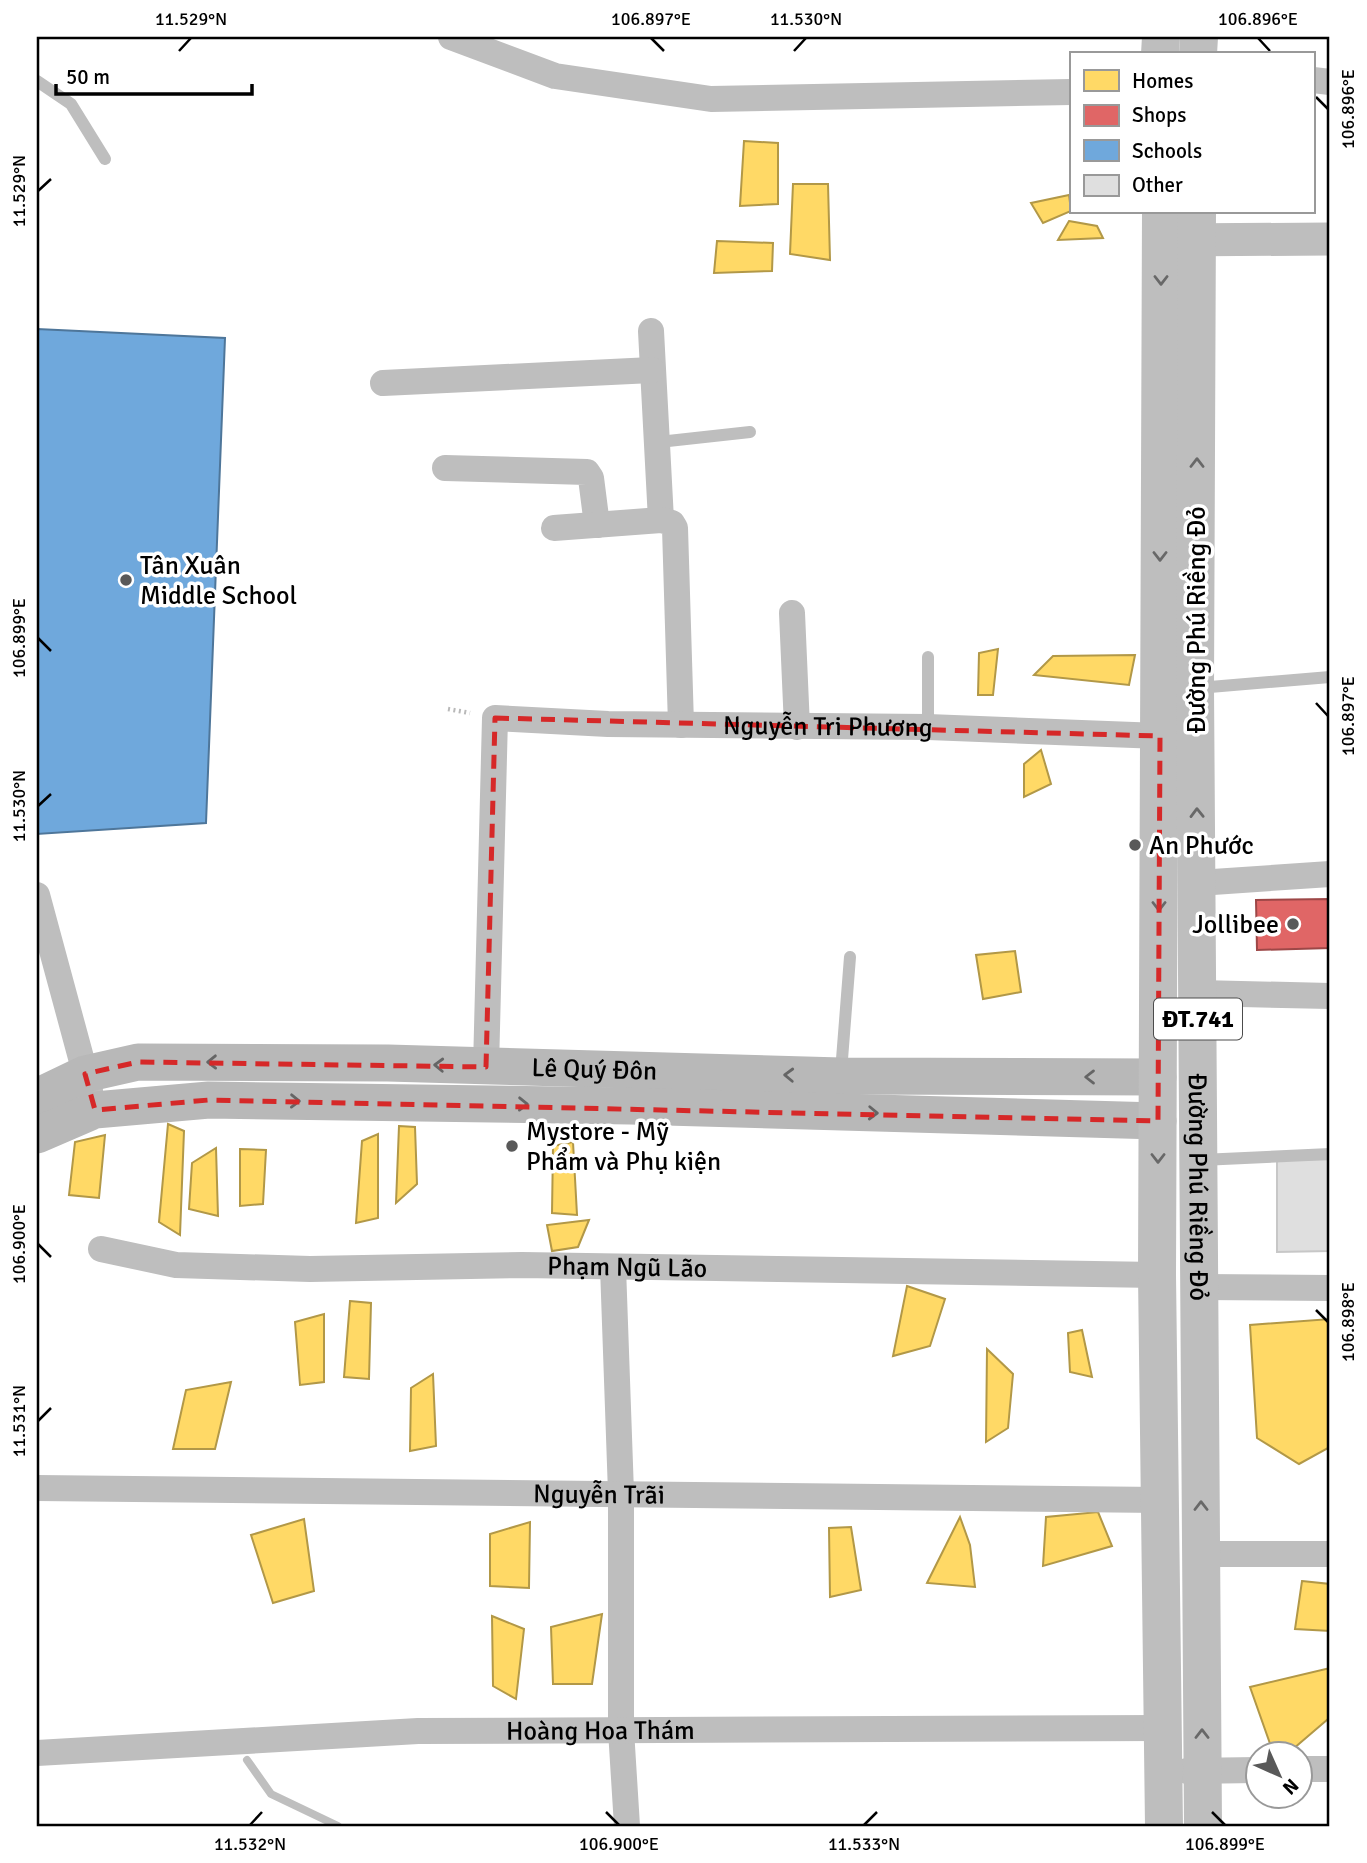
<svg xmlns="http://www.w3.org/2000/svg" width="1367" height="1863" font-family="Signika,sans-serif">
  <rect width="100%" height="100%" fill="#fff"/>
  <!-- homes -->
  <g fill="#ffd966" stroke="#b29847" stroke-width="2">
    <path d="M744,141L778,143V204L740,206Z"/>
    <path d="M793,184H828L830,260L790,254Z"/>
    <path d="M1069,195L1071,211L1043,223L1031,203Z"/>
    <path d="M1069,221L1097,226L1103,238L1058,240Z"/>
    <path d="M717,241L773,243L772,271L714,273Z"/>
    <path d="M998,649L993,695H978L979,653Z"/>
    <path d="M1135,655L1129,685L1034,675L1053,656Z"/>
    <path d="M1041,750L1051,784L1024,797V764Z"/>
    <path d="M1015,951L1021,992L983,999L976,955Z"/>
    <path d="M168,1124L184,1131L180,1235L159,1222Z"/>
    <path d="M399,1126L415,1127L417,1184L396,1203Z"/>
    <path d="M378,1134V1218L356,1223L362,1141Z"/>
    <path d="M105,1135L99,1198L69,1195L75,1142Z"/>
    <path d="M573,1142L577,1215L552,1213L553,1146Z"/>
    <path d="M216,1148L218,1216L189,1209L192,1163Z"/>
    <path d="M240,1149L266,1150L263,1204L240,1206Z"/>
    <path d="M589,1220L578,1247L552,1251L547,1225Z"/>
    <path d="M907,1286L945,1299L930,1346L893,1356Z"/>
    <path d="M350,1301L371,1303L369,1379L344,1377Z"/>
    <path d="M324,1314V1382L300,1385L295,1322Z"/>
    <path d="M1330,1319V1447L1299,1464L1257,1438L1250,1325Z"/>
    <path d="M1082,1330L1092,1377L1070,1372L1068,1333Z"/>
    <path d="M987,1349L1013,1374L1008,1428L986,1442Z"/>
    <path d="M433,1374L436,1446L410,1451L411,1388Z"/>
    <path d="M231,1382L215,1449H173L186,1390Z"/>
    <path d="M1098,1512L1112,1546L1043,1566L1046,1517Z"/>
    <path d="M960,1517L970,1545L975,1587L927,1583Z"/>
    <path d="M304,1519L314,1591L273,1603L251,1535Z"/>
    <path d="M530,1522L529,1588L490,1586V1534Z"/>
    <path d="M851,1527L861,1590L830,1597L829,1528Z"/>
    <path d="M1302,1581L1330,1584V1631L1295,1629Z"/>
    <path d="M602,1614L592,1684H553L551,1627Z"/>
    <path d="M492,1616L524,1629L516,1699L493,1686Z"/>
    <path d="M1330,1668L1328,1719L1286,1755H1274L1250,1687Z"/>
  </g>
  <!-- shops -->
  <path fill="#e06666" stroke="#9d4747" stroke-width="2" d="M1330,899V948L1257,950L1256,900Z"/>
  <!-- schools -->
  <path fill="#6fa8dc" stroke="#4e769a" stroke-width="2" d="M37,329L225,338L206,823L37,834Z"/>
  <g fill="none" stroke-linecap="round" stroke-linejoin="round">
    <!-- stream -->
    <path stroke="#bfbfbf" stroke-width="8" d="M247,1760L271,1794L338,1826"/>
  </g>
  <!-- building -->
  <path fill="#dfdfdf" stroke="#c7c7c7" stroke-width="2" d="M1330,1159V1251L1277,1252V1160Z"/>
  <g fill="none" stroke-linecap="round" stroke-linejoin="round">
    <!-- path -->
    <path stroke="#b9b9b9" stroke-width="4.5" stroke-dasharray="2 3.5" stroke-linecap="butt" d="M448,709L470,713"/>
    <!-- service -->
    <g stroke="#bebebe" stroke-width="12">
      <path d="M37,81L71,104L105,159"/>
      <path d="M659,442L750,432"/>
      <path d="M928,657V727"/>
      <path d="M1198,688L1330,677"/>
      <path d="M841,1072L850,957"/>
      <path d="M1201,1160L1330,1154"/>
    </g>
    <!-- minor -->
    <g stroke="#bebebe" stroke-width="26">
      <path d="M451,37L555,76L711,99L1071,92"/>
      <path d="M1313,80L1330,82"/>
      <path d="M651,331L661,520"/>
      <path d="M383,383L652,370"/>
      <path d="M445,468L587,472L591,478L597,525"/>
      <path d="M554,528L661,520L672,523L675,528L681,725"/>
      <path d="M792,613L797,727"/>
      <path d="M1198,883L1330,874"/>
      <path d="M37,895L90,1091"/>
      <path d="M1199,993L1330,996"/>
      <path id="s1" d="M486,1067L495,718L608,724L928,727L1160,736"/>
      <path id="s2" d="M101,1249L176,1265L310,1269L522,1265L1157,1275"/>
      <path d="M613,1267L621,1493V1730L627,1826"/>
      <path d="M1200,1287L1330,1288"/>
      <path id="s3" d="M37,1488L1161,1500"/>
      <path d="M1201,1554H1330"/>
      <path id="s4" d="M37,1753L418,1731L1163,1728"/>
      <path d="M1300,1769H1330"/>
      <path d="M1187,1771L1258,1770"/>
    </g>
    <!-- tertiary -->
    <path stroke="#bebebe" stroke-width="33" d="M1171,240L1330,239"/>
    <!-- secondary -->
    <g stroke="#b8b8b8" stroke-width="37">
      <path id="s5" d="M37,1097L85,1074L138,1062L388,1063L841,1076L1158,1077"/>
      <path d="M37,1135L95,1110L209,1100L630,1106L1158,1121"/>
    </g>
    <!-- primary -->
    <g stroke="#bebebe" stroke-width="38">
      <path d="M1160,54L1161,37"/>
      <path d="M1198,54L1199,37"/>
      <path d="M1161,212L1157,1275L1164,1826"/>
      <path id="s6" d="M1197,212L1195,688L1203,1826"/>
    </g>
  </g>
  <!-- one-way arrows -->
  <defs><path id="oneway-chevron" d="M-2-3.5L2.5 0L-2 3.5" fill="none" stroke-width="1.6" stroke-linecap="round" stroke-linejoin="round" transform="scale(1.75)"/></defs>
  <g stroke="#686868">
    <use href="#oneway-chevron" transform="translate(1161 280) rotate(90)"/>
    <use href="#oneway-chevron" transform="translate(1197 463) rotate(-90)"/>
    <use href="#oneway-chevron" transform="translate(1160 556) rotate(90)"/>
    <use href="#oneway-chevron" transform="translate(1197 813) rotate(-91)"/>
    <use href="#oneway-chevron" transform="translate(1159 906) rotate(90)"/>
    <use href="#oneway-chevron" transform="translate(1158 1158) rotate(90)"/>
    <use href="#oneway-chevron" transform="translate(1201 1506) rotate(-90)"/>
    <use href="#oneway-chevron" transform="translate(1202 1734) rotate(-90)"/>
  </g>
  <g stroke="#656565">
    <use href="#oneway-chevron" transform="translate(212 1062) rotate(179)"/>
    <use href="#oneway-chevron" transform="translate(439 1065) rotate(-178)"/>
    <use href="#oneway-chevron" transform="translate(789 1075) rotate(-178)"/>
    <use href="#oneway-chevron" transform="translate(1090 1077) rotate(-180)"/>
    <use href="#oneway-chevron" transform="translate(295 1101) rotate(1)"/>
    <use href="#oneway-chevron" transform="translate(523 1104) rotate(1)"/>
    <use href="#oneway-chevron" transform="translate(873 1113) rotate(2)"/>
  </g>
  <!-- marked area -->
  <path fill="none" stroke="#d62828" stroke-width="5" stroke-dasharray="14 9" stroke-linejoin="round" d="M495,718L1160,736L1158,1121L209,1100L95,1110L85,1074L138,1062L486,1067Z"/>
  <!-- ticks -->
  <path fill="none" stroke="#000" stroke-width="2.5" d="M651,38L664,51M1258,38L1270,51M179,51L191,38M794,51L806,38M1316,97L1328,109M38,191L51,179M38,638L51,651M1316,703L1328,716M38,806L51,794M38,1244L51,1257M1316,1310L1328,1322M38,1421L51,1408M606,1812L619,1825M1212,1812L1225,1825M250,1825L262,1812M864,1825L877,1812"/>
  <!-- markers -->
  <g fill="#595959" stroke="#fff" stroke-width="2.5">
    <circle cx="126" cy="580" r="7"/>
    <circle cx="1135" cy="845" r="7"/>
    <circle cx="1293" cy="924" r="7"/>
    <circle cx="512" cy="1146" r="7"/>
  </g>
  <g text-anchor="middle" stroke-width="7" stroke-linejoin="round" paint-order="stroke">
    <!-- shield labels -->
    <rect fill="#fff" stroke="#4c4c4c" stroke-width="2" x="1154" y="998.5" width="88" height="41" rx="5"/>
    <g font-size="24" font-weight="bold" fill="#000">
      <text x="1198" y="1027">ĐT.741</text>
    </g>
    <!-- poi labels -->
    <g font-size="26" fill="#000" stroke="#fff" text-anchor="start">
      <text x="140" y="574">Tân Xuân<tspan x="140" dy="30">Middle School</tspan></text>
      <text x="1149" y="854">An Phước</text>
      <text x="1279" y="933" text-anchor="end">Jollibee</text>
      <text x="526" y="1140">Mystore - Mỹ<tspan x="526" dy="30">Phẩm và Phụ kiện</tspan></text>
    </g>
    <!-- street labels -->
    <g font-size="26" fill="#000" stroke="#fff">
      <text transform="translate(1196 620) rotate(-90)" y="9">Đường Phú Riềng Đỏ</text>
      <text dy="9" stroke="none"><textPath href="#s1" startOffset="682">Nguyễn Tri Phương</textPath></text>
      <text dy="9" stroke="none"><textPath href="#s5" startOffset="564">Lê Quý Đôn</textPath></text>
      <text dy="9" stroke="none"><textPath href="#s6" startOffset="975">Đường Phú Riềng Đỏ</textPath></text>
      <text dy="9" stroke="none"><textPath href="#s2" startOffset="528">Phạm Ngũ Lão</textPath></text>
      <text dy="9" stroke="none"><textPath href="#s3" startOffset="562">Nguyễn Trãi</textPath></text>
      <text dy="9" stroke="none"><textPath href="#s4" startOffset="564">Hoàng Hoa Thám</textPath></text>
    </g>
  </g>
  <!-- border -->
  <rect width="1367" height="1863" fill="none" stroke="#ffffff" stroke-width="77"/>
  <!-- legend -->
  <rect x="1070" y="52" width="245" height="161" fill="#ffffff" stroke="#999999" stroke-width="2"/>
  <rect x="1084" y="70" width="35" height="21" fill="#ffd966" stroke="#999999" stroke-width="2"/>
  <text x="1132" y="88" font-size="21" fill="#000000">Homes</text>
  <rect x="1084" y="105" width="35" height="21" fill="#e06666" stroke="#999999" stroke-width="2"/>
  <text x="1132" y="122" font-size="21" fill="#000000">Shops</text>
  <rect x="1084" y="140" width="35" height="21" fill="#6fa8dc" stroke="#999999" stroke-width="2"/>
  <text x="1132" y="158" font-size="21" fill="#000000">Schools</text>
  <rect x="1084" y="175" width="35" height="21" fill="#dfdfdf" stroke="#999999" stroke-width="2"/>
  <text x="1132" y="192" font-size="21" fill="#000000">Other</text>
  <!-- north arrow -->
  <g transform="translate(1279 1775) rotate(135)"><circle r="33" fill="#ffffff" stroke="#999999" stroke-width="2"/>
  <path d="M0-5L12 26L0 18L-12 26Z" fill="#595959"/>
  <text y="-10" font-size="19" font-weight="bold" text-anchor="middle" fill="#000000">N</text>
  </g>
  <!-- scale -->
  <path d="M56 84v10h196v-10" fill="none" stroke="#000000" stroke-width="3.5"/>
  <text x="66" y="84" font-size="21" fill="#000000" stroke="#ffffff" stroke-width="5" paint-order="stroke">50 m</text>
  <rect x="38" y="38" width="1290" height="1787" fill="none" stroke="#000" stroke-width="2.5"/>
  <g font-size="18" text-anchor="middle" fill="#000">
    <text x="191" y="25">11.529°N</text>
    <text x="651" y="25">106.897°E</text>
    <text x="806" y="25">11.530°N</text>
    <text x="1258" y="25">106.896°E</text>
    <text transform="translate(1348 109) rotate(-90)" y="6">106.896°E</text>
    <text transform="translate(19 191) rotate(-90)" y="6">11.529°N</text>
    <text transform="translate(19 638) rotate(-90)" y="6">106.899°E</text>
    <text transform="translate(1348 716) rotate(-90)" y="6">106.897°E</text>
    <text transform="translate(19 806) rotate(-90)" y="6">11.530°N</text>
    <text transform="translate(19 1244) rotate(-90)" y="6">106.900°E</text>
    <text transform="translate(1348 1322) rotate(-90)" y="6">106.898°E</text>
    <text transform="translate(19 1421) rotate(-90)" y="6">11.531°N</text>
    <text x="250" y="1850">11.532°N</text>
    <text x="619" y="1850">106.900°E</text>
    <text x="864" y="1850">11.533°N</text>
    <text x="1225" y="1850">106.899°E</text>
  </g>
</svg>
